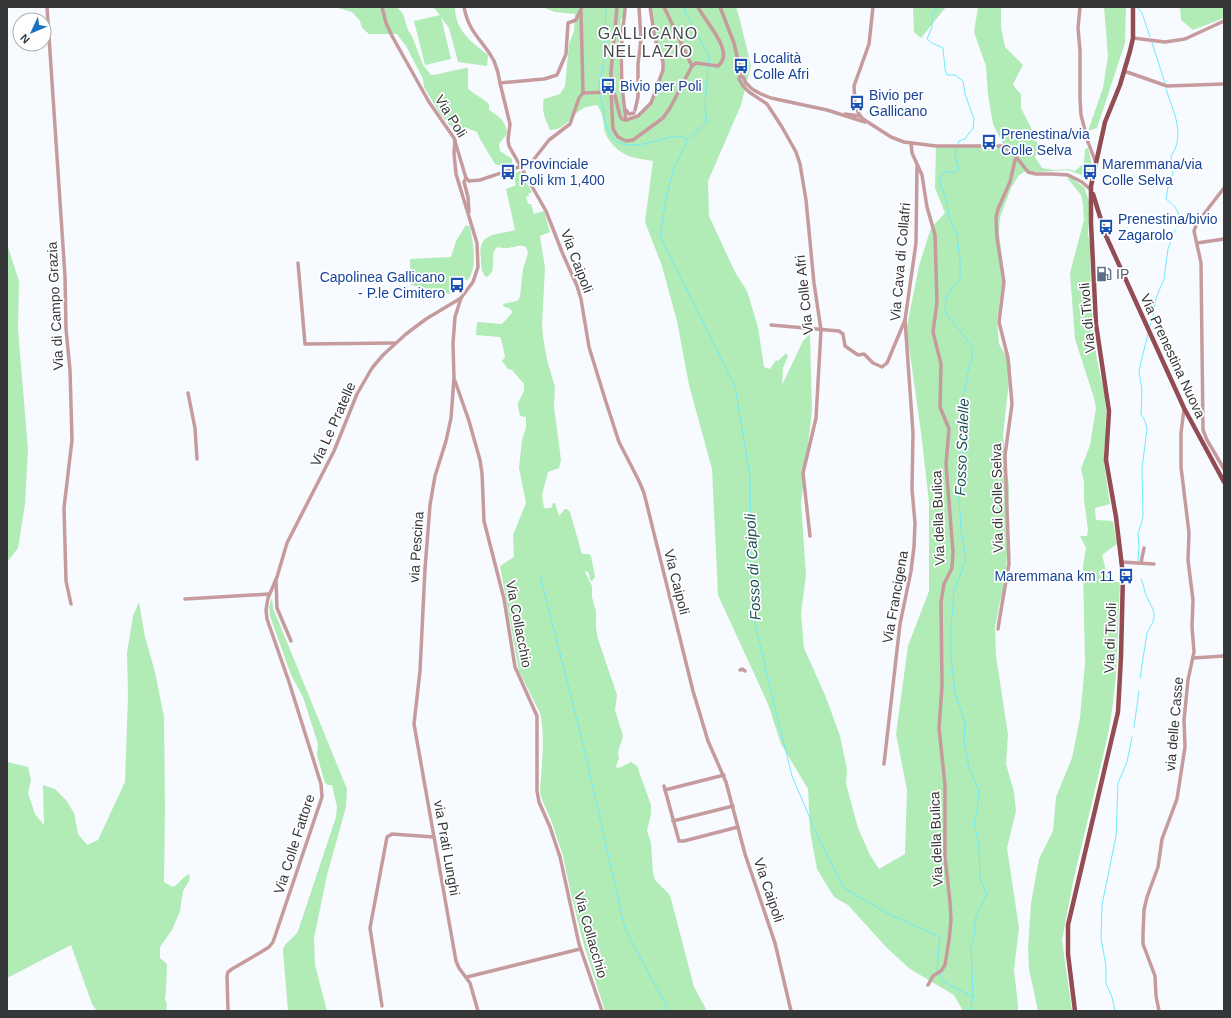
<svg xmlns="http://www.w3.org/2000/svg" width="1231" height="1018" font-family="Helvetica,sans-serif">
  <rect width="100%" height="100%" fill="#f7faff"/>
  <!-- green -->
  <g fill="#b1ebb5">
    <path d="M335,7H397L403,14L408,30L412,36L423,65L431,75C444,74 455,69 468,68V89C475,95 483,98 489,104V110C500,117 506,121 507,134L499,144L500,151L512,159V165L505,167L495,164L480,139L477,132L467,128L459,136L440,114L424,87L423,79L406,46L397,34H369L362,28L360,21L352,12Z"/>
    <path d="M433,7H455C455,30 471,42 488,55L487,66L458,62L449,28L441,17L451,59L425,65L414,21L440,15Z"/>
    <path d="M542,7H623L624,17L621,19C618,52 619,85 624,118H634L651,103L663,70L650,7H736L740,20L751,66L741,105L708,181L709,216L735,272L747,291L758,327L764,367L770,369L776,360L778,361L786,353L788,356L783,368L782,385L803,341L810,334L812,411L801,503L806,575L801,613L804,648L825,695L840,736L847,769L846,784L858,828L870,855L879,869L905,854L907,790L896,734L908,646L929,591V502L921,432L911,361L906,331L919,266L931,228L945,213L935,188L936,146H1004L993,124L988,95L986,66L974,32L978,7H1001V27L1005,47L1023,65L1013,84L1016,89L1021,94V108L1035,136L1039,149L1035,157L1042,168L1054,170L1068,169L1075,171L1084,163L1085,149L1088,148L1092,165L1088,174L1084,176L1068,170L1039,172L1026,171L1019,175L1011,188L1000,217L999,232L1004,275L997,320L999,344L1011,364L1003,435L1005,457L1009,486L1006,583L1000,602L995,627L996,656L1008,735L1006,764L1014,792L1016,811L1007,848L1019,928L1014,970L1018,1005V1011H963L954,995L910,969L887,948L848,905L834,897L817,869L810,831L808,789L781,744L768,704L718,595L712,469L689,385L677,321L662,266L645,222L653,161C636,158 625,158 613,145C609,140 605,135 604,128C603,118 603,114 597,105C593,106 588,106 584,108C571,114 567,130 550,130C545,119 541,110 544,99L560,94L565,86L569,44L574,31L575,14L555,12Z"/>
    <path d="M913,7H946L921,38L914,32Z"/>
    <path d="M1104,7H1126L1125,43L1097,128L1088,131L1103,88L1108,56Z"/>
    <path d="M1180,7H1224V18L1193,30L1181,20Z"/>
    <path d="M520,171L532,192L528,194L529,196L526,197L528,204H531L534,214L544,211L550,232L540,236L545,268L542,325L543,337L547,360L555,387L554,407L561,460L559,468L548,472L542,495L544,508H551L553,503H555L559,516L565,509H567L570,512L582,554H589L591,556L595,577L592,581L590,580L589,573L586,571L585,572L592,586V597L596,612V628L598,639L617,695L615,710L623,736L618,752L619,758L616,766L617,768L621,767L631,762L637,766L651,805V814L647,831L651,843L653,874L655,880L669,894L671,899L694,987L707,1011H605L583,942L571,894L563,856L551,820L543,802L540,793C541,768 546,737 540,713L519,671L500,566L514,557L513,535L526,503L519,468L522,440L526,428V417L520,416L518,407V403L524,391V384L512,370L508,369L502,361L505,357C504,351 502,341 500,337L476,335L477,323L478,322L502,324L513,312L509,308L504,307L503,304L517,301L520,297L523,269L528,253L526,247C516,243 511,251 498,247C487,253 500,271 486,277C481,272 481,266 481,259C477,232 495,236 515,230L506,189L516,185L513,174Z"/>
    <path d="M1068,176L1084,187L1090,204L1088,234L1090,245L1091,291L1093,330L1097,360L1105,396L1106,413L1104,464L1110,504L1095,508L1096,520L1113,521L1117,544L1102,555L1109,582H1120L1116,677L1112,710L1108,735L1073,882L1062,940L1072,1011H1038L1029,969L1028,949L1031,903L1039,859L1053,831L1056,797L1072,758L1080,718L1085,663L1083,566L1086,548L1080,536H1087L1088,530L1084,500V482L1081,469L1090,445L1096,408L1094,398L1075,339L1070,273L1084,220L1083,204L1081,195L1068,179Z"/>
    <path d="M466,225L470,227C473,243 478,266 468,280L454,277L450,294L411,285L410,259L451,257L456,241Z"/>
    <path d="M7,244L19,281L18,329L28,450L25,504L18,548L7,562Z"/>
    <path d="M272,597L273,608L347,789L346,807L327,875L314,938L315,965L327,1011H288L283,950C285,941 294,939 298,931L336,817L337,807L332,785H328L325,783L317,755L318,744L303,697L291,675L270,616L269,607Z"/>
    <path d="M139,602L145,637L155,672L164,717L165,807L164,882L173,887C180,883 183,876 190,874L189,881L183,891L180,911L172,930L160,947V958L167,964L166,990L165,999L167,1005L166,1011H97L92,1004L71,945L7,978V762L28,767L31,780L28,793L35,814L44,825L43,785L55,789L66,800L74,813L78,834L87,845L98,840L125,782L128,696L127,653L133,616Z"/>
  </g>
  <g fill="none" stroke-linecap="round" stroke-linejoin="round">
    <!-- stream -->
    <g stroke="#6feafd" stroke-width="1">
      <path d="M684,7L685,12L709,56L705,106L707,122L689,139"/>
      <path d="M938,7L932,16V27L927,39L932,43L943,48L945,69L947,75H955L963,81L965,94L974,119L973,129L969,133L965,139L959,141L958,144"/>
      <path d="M1137,7L1142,13L1150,37"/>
      <path d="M1152,43L1165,83"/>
      <path d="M1166,89C1173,111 1186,135 1171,156L1173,174L1169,181L1166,199C1176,207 1182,213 1177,226"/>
      <path d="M600,92L599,83L604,61L606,7"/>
      <path d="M600,95C604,105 603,118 607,128C619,159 654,139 677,136C680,136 685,138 688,139L673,171L667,194L660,236L735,387L750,477L751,574L755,623L771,691L792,776L818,837L844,888L887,913L940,937L937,969L944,982L973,997"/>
      <path d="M956,147L955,156L959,169L955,173L947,171L943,173L940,178V183L947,203L949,218L955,229L957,236L960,259V279L947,295L945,305L947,315L965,337L972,348V360L969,367L961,407L963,463L958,483L961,528L966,560L954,591L951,628V658L955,692L965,723L964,742L969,768L976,783L979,792L977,811L974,822L979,847L980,879L987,894L975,919V932L971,946L973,997L970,1011"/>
      <path d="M1150,326L1153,316L1156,298L1164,279L1168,249L1175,230"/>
      <path d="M1138,561L1139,546L1138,534L1143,517L1142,468L1147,429L1145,421L1141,414L1142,390L1139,372L1141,362L1148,334"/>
      <path d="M540,575L584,748L625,929L669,1011"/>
      <path d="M1140,678L1147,633C1149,628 1152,625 1153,621C1157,612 1150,605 1147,597C1144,591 1144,585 1141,579"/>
      <path d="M1134,727L1139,691"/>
      <path d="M1115,1011L1112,997L1106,983V966L1101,938L1102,905L1116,836L1118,783L1127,762L1132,737"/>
    </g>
    <!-- minor -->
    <g stroke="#c69b9d" stroke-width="3.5">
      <path d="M47,7L65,276L66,329L70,370L72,440L64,508L66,581L71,604"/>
      <path d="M382,7L386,23L392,36L429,102L454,138L466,178L469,181L480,180L531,163L549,140L570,124L579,98L583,93L611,92"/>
      <path d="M464,7C469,34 483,40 494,61C497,68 499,75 500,83"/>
      <path d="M582,7L576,20L568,23L566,54L557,75L544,79L500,83L510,124L508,140L509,146L546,211L562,252L577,286L581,299L589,347L605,399L619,442L639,481L644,493L693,691L708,741L726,782L745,854L775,943L791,1011"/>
      <path d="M617,7L611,72V92L613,129L618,137L626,141L633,140L663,118L670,108L692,66"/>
      <path d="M625,7C625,18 622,28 622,38C620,66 622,93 626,120"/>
      <path d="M664,7L692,66"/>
      <path d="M720,7L734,43L741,73L746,83L752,89L761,94L771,98L827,110L865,122"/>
      <path d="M873,7L869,44L854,86L855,105L859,114L863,119L891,137L904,142L936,146H1004L1013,153L1028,172L1036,174H1052L1068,175L1082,182L1091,190"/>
      <path d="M1080,7L1078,28L1080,51V99L1081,115L1088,142L1096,163"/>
      <path d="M581,12L583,93"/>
      <path d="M1133,38L1165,42L1185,39L1224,21"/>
      <path d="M692,66L696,63L718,66C736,52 705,22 698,7"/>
      <path d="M1124,71L1167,86L1224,84"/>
      <path d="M741,73L739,79L743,86L749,92L767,104L782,127L796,152L800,164L806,200L814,283L821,330L816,418L803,473L810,536"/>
      <path d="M612,84L620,116L622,119L626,120"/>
      <path d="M626,110L629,114L634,113"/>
      <path d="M635,110L638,97V64L641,39L639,7"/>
      <path d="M845,114L860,116"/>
      <path d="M626,120L638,116L651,103L663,70V62L655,39L650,7"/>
      <path d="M455,140L454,153L456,174L477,243L478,267L473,282L461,298L455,317L453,343L454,378L451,418L446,441L435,476L430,505L425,569L420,671L414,724L456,961L459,968L470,983L478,1011"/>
      <path d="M911,143L912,153L922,175L927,207L935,235L937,302L933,332L941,364L940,407L949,429L946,464L953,552L952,568L944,584L941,602L942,686L939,728L945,785V857L950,902L951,920L949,940L945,965L941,971L933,976L928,985"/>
      <path d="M466,178L464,182L468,197L469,212"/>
      <path d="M1224,188L1197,223L1194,231L1201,263L1203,430L1207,440L1224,469"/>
      <path d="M1197,243L1224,239"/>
      <path d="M298,263L305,344L395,343"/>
      <path d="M771,325L839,331L843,334L845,346L858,355L864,354L873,363L882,367L887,363L905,320"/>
      <path d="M455,381L469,421L480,460L482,473L484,521L504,599L515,667L537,716V791L539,802L550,827L560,857L579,944L602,1011"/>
      <path d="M188,393L195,428L197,459"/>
      <path d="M1121,562L1154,564"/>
      <path d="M1141,563L1144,548"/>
      <path d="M276,580L277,608L291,641"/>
      <path d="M185,599L269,594"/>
      <path d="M998,629L1000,616L1009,564L1005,455L1012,404L1008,358L999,322L1004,282L997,238L996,218L998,209L1010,182L1016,156"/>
      <path d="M1193,658L1224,656"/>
      <path d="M740,670L742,669L745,671"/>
      <path d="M884,764L900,624L911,571L914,547L915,523L912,489L913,433L905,320L916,243L917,166"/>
      <path d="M664,786L679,841H684L738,827"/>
      <path d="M665,790L724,775"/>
      <path d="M673,821L733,806"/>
      <path d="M467,977L580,949"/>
      <path d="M382,1006L370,928L387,837L392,834L434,837"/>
      <path d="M228,1011L227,976L228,972L232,969L261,952L269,947L273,942L322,797L321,784L289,682L267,619L266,610L268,598L277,577L287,543L334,451L357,394L372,368L383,355L406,334L426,319L461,298"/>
      <path d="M1159,1011L1156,996L1155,976L1143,944V934L1144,910L1147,897L1158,867L1162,839L1177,799L1185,747L1184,720L1188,680L1194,652L1192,627L1193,600L1188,560L1189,533L1181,467V433L1184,409"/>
    </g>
    <!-- major -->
    <g stroke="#934c51" stroke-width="4.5">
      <path d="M1093,194L1106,236L1184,408L1224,482"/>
      <path d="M1075,1011L1068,954V925L1118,712L1121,657L1123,575L1116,517L1106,460L1109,411L1096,324L1091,223V186L1105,122L1120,85L1130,51L1133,38V7"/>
    </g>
  </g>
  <!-- icons -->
  <defs>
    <symbol id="bus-bare" viewBox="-9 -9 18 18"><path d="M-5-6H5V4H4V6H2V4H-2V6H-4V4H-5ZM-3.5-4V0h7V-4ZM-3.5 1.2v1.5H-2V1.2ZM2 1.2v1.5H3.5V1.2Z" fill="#1a4fb4" stroke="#fff" stroke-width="2.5" paint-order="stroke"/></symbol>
    <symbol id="fuel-bare" viewBox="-9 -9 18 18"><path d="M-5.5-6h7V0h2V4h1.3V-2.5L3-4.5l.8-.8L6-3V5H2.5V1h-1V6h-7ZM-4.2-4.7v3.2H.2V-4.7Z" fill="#5c6f8a" stroke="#fff" stroke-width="2.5" paint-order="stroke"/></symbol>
  </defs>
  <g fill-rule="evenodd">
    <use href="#bus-bare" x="730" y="55" width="22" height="22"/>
    <use href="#bus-bare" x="597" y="75" width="22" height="22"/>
    <use href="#bus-bare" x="846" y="92" width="22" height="22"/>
    <use href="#bus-bare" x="978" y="131" width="22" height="22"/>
    <use href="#bus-bare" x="497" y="161" width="22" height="22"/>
    <use href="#bus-bare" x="1079" y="161" width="22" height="22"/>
    <use href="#bus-bare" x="1095" y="216" width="22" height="22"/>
    <use href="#fuel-bare" x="1093" y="263" width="22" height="22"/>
    <use href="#bus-bare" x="446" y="274" width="22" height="22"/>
    <use href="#bus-bare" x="1115" y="565" width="22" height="22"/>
  </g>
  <g text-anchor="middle" stroke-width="3.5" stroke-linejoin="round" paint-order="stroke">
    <!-- transit labels -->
    <g font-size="14" fill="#164399" stroke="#fff" text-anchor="start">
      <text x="753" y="63">Località<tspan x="753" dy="16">Colle Afri</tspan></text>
      <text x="620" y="91">Bivio per Poli</text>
      <text x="869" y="100">Bivio per<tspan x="869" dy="16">Gallicano</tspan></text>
      <text x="1001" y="139">Prenestina/via<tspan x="1001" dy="16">Colle Selva</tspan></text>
      <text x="520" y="169">Provinciale<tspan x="520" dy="16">Poli km 1,400</tspan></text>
      <text x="1102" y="169">Maremmana/via<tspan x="1102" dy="16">Colle Selva</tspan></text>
      <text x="1118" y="224">Prenestina/bivio<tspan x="1118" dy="16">Zagarolo</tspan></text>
      <text x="445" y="282" text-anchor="end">Capolinea Gallicano<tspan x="445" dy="16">- P.le Cimitero</tspan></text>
      <text x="1114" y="581" text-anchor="end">Maremmana km 11</text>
    </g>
    <!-- street labels -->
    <g font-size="14" fill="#353738" stroke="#fff">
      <text transform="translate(451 116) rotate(58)" y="5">Via Poli</text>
      <text transform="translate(577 261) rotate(69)" y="5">Via Caipoli</text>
      <text transform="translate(900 262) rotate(-85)" y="5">Via Cava di Collafri</text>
      <text transform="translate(804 295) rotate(-96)" y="5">Via Colle Afri</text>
      <text transform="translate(55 306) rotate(-93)" y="5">Via di Campo Grazia</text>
      <text transform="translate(1087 318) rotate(-95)" y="5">Via di Tivoli</text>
      <text transform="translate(1173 356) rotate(65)" y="5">Via Prenestina Nuova</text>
      <text transform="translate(333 424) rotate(-66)" y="5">Via Le Pratelle</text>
      <text transform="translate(997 498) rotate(-91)" y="5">Via di Colle Selva</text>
      <text transform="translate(938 518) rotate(-92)" y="5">Via della Bulica</text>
      <text transform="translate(416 547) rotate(-86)" y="5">via Pescina</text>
      <text transform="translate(677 582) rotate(76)" y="5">Via Caipoli</text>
      <text transform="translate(895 597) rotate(-80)" y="5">Via Francigena</text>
      <text transform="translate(519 624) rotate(79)" y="5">Via Collacchio</text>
      <text transform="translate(1110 638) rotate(-88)" y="5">Via di Tivoli</text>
      <text transform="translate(1174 724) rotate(-85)" y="5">via delle Casse</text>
      <text transform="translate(936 839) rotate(-92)" y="5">Via della Bulica</text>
      <text transform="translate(294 844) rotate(-72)" y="5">Via Colle Fattore</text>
      <text transform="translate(447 848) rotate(80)" y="5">via Prati Lunghi</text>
      <text transform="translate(769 890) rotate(71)" y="5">Via Caipoli</text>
      <text transform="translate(591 935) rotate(74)" y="5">Via Collacchio</text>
    </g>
    <!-- service labels -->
    <g font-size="14" fill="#4e5e75" stroke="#fff" text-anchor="start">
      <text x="1116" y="279">IP</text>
    </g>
    <!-- water labels -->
    <g font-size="15" font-style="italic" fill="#1b5159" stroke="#fff">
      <text transform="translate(962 447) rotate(-88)" y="5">Fosso Scalelle</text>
      <text transform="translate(753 567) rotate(-93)" y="5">Fosso di Caipoli</text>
    </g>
    <!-- quarter labels -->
    <g font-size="16" letter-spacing="1" fill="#45484c" stroke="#fff">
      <text x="648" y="39">GALLICANO<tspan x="648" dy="18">NEL LAZIO</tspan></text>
    </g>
  </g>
  <!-- border -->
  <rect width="1231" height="1018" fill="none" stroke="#353738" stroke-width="16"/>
  <!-- north arrow -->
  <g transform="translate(32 32) rotate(226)"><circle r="19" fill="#ffffff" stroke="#aeafaf"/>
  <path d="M0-3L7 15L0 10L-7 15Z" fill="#1a73c0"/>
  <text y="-6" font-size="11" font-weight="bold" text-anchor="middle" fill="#353738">N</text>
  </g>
</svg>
